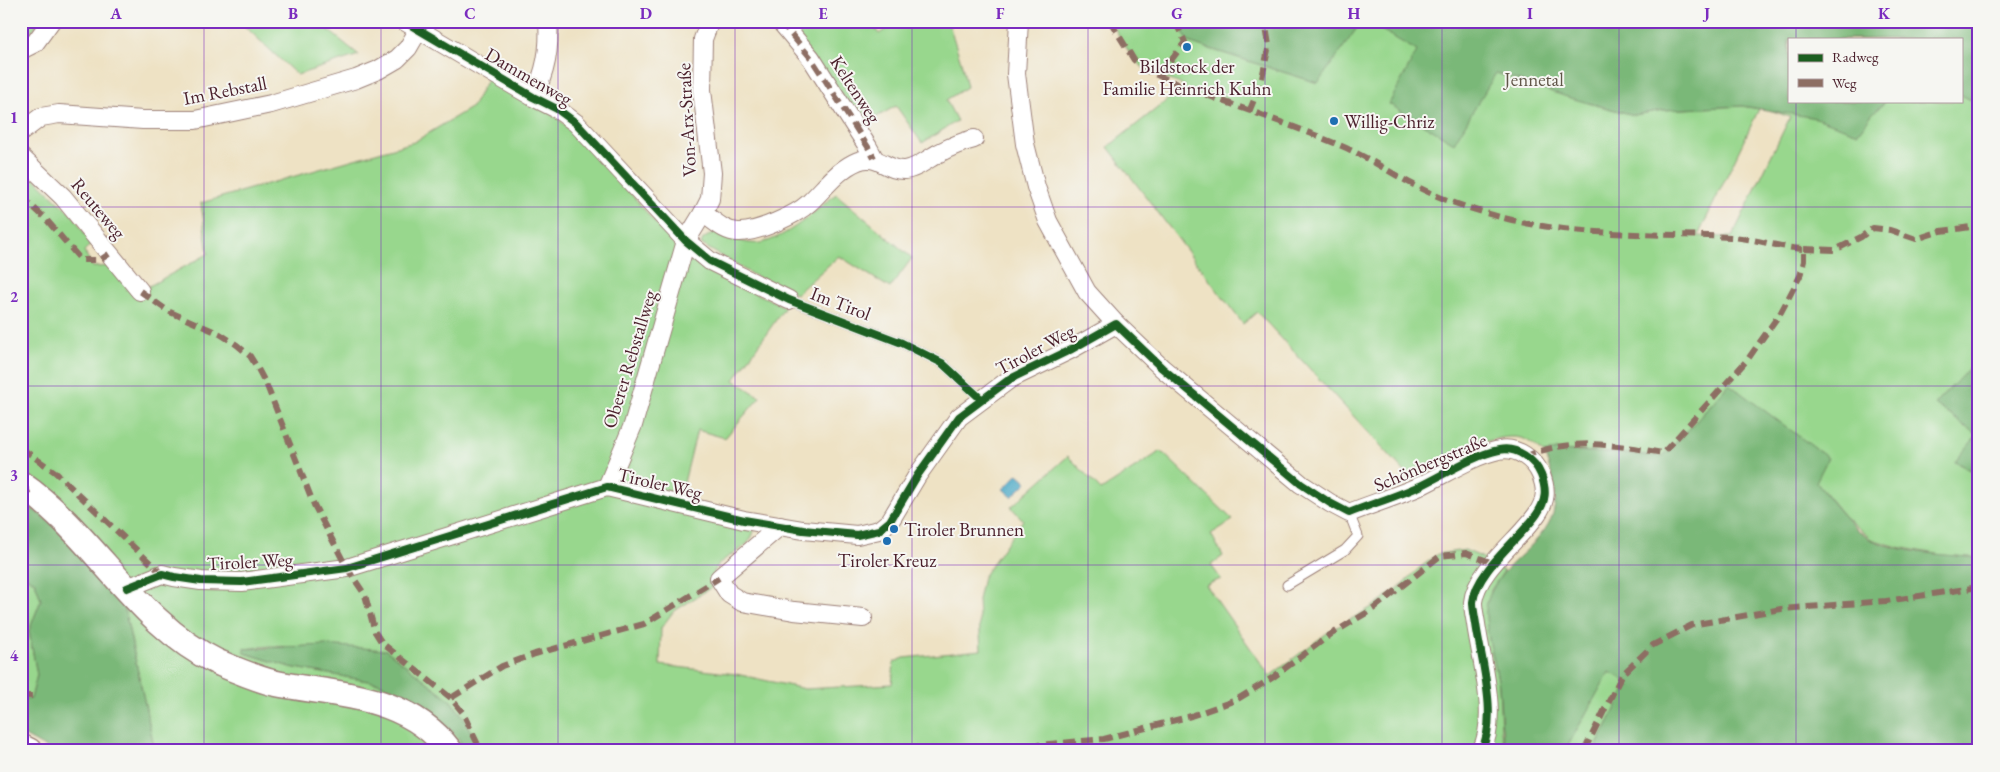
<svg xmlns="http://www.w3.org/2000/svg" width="2000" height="772" font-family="'EB Garamond',serif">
  <rect width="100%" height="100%" fill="#f6f6f2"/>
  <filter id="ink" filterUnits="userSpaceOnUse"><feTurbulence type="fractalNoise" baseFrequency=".02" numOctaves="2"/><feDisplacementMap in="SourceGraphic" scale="10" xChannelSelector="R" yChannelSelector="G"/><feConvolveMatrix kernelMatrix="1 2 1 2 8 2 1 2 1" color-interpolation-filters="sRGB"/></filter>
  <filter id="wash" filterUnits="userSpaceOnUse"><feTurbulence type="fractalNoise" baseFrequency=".0096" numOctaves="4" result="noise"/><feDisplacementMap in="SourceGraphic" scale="20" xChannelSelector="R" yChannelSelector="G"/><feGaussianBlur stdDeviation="1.12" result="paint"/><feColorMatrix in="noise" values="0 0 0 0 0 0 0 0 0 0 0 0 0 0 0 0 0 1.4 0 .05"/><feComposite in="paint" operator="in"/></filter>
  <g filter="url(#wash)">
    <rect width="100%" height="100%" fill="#eee2c4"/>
    <!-- green -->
    <g fill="#98d78d" stroke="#717b5c" fill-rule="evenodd">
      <path d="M21,21H40L22,42H21Z"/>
      <path d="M239,21H293L296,25L300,21H317L359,55L297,75Z"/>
      <path d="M784,21H870L879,34L898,21H948L962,65L967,87L946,100L957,121L922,143L896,106L864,124Z"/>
      <path d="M1110,21H1178L1188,42L1318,83L1352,21H1979V362H1976L1935,404L1978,435L1955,462L1979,474V558L1941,555L1898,547L1871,539L1844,516L1816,482L1729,384L1693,425L1663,456L1557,450L1544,453C1538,448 1529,440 1521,438C1494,431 1434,463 1407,474L1257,312L1243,324L1108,147L1185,86L1148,71L1134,60ZM1789,39H1961V101H1886L1873,113L1870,101H1789ZM1588,103L1755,105L1790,117L1732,237L1698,236L1759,109L1742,106L1663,110L1634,115Z"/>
      <path d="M488,78L548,110L597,153L663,232L682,252L708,270L785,307L734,380L760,397L725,438L697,430L679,503L752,527L754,531C748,554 723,552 714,572L718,583L673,612L661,628L660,665L736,674L805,689L892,684L894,662L904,658L981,650L978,600L983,577L1023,520L1011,507L1068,456L1101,490L1161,451L1233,520L1211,534L1223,556L1211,565L1221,579L1206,585L1270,676L1327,633L1372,607L1401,586L1418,569L1438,554L1465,550L1481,557L1504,571L1491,590L1487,620L1499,686L1501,732L1505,751H478L472,734L462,715L449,699L386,650L270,646L244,649L245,653L290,667L379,683L426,707L458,737L465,751H155L121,593L28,506H21V165L75,218L91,244L84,251L93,267L113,266L140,291L208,254L201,203L414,142L472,107Z"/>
      <path d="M836,194L912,258L890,288L839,256L796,294L755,276L701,244L703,239L714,232C728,237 746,245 760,243C787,238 815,211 836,194Z"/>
      <path d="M21,574L35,582L41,600L29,631L37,675L31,699L21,698Z"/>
      <path d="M1609,671L1629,682L1594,751H1565Z"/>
    </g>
    <!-- forest -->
    <g fill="#7ab878" stroke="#626c52">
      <path d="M1178,21H1362L1318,83L1188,42Z"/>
      <path d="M1366,21H1979V104L1961,95V39H1789V101H1886L1873,113L1858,133L1816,118L1742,106L1663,110L1634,115L1570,98L1496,73L1454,143L1389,104L1417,51Z"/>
      <path d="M1976,361L1979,362V474L1955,462L1977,435L1935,404Z"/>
      <path d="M1729,384L1828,458L1816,482C1829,498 1854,532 1872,540C1903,553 1946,555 1979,558V751H1594L1629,682L1609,672L1565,751L1505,750C1501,729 1501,708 1499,686C1496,664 1482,623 1487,603C1492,585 1503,572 1516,560C1557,523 1565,506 1544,453L1557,450L1663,456L1693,425Z"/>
      <path d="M21,506H28L54,526L121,593L155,751H52L21,734V698L31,699L37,675L29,631L41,600L35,582L21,574Z"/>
      <path d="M326,645L386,650L449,699L462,715L472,734L478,751H465L458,737L426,707L379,683L290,667L245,653L244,649Z"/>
    </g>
    <!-- water -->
    <path fill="#44a6c4" stroke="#476278" d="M1018,474L1027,482L1012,497L1003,489Z"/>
  </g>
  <g filter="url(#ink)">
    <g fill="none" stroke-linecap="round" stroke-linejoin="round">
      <defs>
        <g id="lane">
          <path d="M789,300L902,343L942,363L981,399"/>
          <path d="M1287,585L1345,550L1358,536L1349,513"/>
        </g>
        <g id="street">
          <path d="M404,21L533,97L557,109L576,123L686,241L710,261L789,300"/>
          <path d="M780,21L811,58L868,147L874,158"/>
          <path d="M1019,21L1016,74L1025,144L1036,187L1048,221L1087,292L1116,324L1162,368L1301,484L1330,503L1349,513C1372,504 1397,496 1420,486C1443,475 1474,455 1499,450C1517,446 1535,460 1541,475C1547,490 1546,501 1537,514C1520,539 1476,571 1473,602C1473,609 1475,617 1476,624C1481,660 1499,718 1481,751"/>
          <path d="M21,50L35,43L51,21"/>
          <path d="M533,97C546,72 550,49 548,21"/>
          <path d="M21,132L41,117L59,114L143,120H195L271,104L356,79L378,70L397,59L408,48L419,29"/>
          <path d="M21,157L63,197L140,291"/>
          <path d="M703,213C714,221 726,233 740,232C758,232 796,215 809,203C825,188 838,169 858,161C878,153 886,171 905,170C916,169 929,158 939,153C950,147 962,142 974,139"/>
          <path d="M607,487L633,425L686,241L703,213L710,199L712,173L702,90L703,39L710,21"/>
          <path d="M780,526L719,578L729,594L742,602L794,611L863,618"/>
          <path d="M127,588L162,574L174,577L201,581L242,582L347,568L607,487L744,520L803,530L857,535L879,530L890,521L917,476L959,417L1010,379L1070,350L1116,324"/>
        </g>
        <g id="secondary">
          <path d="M21,484C94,534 136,623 217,662C236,670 254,678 274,683C337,696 406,693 450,751"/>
          <path d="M21,747L29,751"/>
        </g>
      </defs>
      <!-- lane casing -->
      <use href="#lane" stroke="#9c8078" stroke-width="11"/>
      <!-- street casing -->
      <use href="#street" stroke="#9c8078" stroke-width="20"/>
      <!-- secondary casing -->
      <use href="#secondary" stroke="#9c8078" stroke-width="28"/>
      <!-- lane -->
      <use href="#lane" stroke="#fff" stroke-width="9"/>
      <!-- street -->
      <use href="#street" stroke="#fff" stroke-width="18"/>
      <!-- secondary -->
      <use href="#secondary" stroke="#fff" stroke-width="25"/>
      <!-- quiet -->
      <g stroke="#8d6e63" stroke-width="6" stroke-dasharray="12 6" stroke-linecap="butt">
        <path d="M780,21L811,58L868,147L874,158"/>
        <path d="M1110,21L1134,60L1148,71C1210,99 1276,118 1339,145C1369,157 1396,177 1426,191C1451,203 1480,212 1508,219C1580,237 1656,233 1730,237C1755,238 1779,248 1804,249V261L1800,276L1781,312L1748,359L1663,453C1617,445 1571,437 1527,456"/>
        <path d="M1159,76L1185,42L1175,21"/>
        <path d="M1249,112L1261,83L1269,45L1265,21"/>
        <path d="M21,196L45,218L81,260H100L109,254"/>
        <path d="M1804,249L1835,250L1861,237L1873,228L1890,230L1916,239L1941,231L1979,226"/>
        <path d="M140,291L168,311L220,334L237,345L250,356L258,369L267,386L314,505L347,568L365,595L375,632L382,643L451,698L463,713L481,751"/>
        <path d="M21,448L55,472L162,574"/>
        <path d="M21,494L30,490"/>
        <path d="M21,696H32"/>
        <path d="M451,698L502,666L535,654L644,624L719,578"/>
        <path d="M1011,751L1027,746L1104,739L1191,716L1236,700L1272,678L1330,635L1373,609L1440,556L1466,553L1493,563"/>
        <path d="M1584,751L1622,675L1653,645L1692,625L1781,609L1886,601L1979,587"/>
      </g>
      <defs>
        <g id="cycleway">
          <path d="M404,21L533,97L557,109L576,123L686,241L710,261L789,300L902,343L942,363L981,399"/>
          <path d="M127,588L162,574L174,577L201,581L242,582L347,568L607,487L744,520L803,530L857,535L879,530L890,521L917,476L959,417L1010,379L1070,350L1116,324L1162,368L1301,484L1330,503L1349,513C1372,504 1397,496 1420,486C1443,475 1474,455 1499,450C1517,446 1535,460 1541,475C1547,490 1546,501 1537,514C1520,539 1476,571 1473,602C1473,609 1475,617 1476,624C1481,660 1499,718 1481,751"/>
        </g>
      </defs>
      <!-- cycleway casing -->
      <use href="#cycleway" stroke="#f6f6f2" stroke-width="11"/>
      <!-- cycleway -->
      <use href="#cycleway" stroke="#1b5e20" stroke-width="8"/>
    </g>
  </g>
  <!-- grid -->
  <path fill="none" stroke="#7b2cbf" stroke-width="1" stroke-opacity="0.55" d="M204,21V751M381,21V751M558,21V751M735,21V751M912,21V751M1088,21V751M1265,21V751M1442,21V751M1619,21V751M1796,21V39M1796,101V751M21,207H1979M21,386H1979M21,565H1979"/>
  <!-- markers -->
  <g fill="#1f6fb2" stroke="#f6f6f2" stroke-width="2">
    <circle cx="1187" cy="47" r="5"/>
    <circle cx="1334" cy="121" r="5"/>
    <circle cx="894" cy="529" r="5"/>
    <circle cx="887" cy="541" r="5"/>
  </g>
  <g text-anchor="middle" stroke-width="4" stroke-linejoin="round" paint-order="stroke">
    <!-- poi labels -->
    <g font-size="19" fill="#4a1f2b" stroke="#f6f6f2">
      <text x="1187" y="73">Bildstock der<tspan x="1187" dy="22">Familie Heinrich Kuhn</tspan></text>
      <text x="1344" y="128" text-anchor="start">Willig-Chriz</text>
      <text x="904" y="536" text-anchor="start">Tiroler Brunnen</text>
      <text x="887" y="567">Tiroler Kreuz</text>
    </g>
    <!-- street labels -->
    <g font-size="19" fill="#4a1f2b" stroke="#f6f6f2">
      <text transform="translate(529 76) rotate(30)" y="7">Dammenweg</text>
      <text transform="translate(856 89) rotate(57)" y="7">Keltenweg</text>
      <text transform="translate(225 90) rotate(-11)" y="7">Im Rebstall</text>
      <text transform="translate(686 120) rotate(-93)" y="7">Von-Arx-Straße</text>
      <text transform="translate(99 208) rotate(50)" y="7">Reuteweg</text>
      <text transform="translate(841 303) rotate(21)" y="7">Im Tirol</text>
      <text transform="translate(1035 349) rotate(-28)" y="7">Tiroler Weg</text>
      <text transform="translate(629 359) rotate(-73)" y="7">Oberer Rebstallweg</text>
      <text transform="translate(1430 462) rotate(-23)" y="7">Schönbergstraße</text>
      <text transform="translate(660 483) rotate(13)" y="7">Tiroler Weg</text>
      <text transform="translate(250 561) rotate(-3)" y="7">Tiroler Weg</text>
    </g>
    <!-- park labels -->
    <g font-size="19" fill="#615648" stroke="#f6f6f2">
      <text x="1534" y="86">Jennetal</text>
    </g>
  </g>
  <!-- margin -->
  <rect width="2000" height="772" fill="none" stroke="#f6f6f2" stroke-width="55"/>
  <!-- legend -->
  <rect x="1788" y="38" width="175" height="65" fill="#f6f6f2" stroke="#b1a0a2"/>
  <rect x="1798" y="54" width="25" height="8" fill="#1b5e20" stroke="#b1a0a2"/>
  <text x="1832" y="62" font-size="15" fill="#4a1f2b">Radweg</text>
  <rect x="1798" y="79" width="25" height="8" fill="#8d6e63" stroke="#b1a0a2"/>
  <text x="1832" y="88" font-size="15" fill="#4a1f2b">Weg</text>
  <rect x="28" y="28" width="1944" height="716" fill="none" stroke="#7b2cbf" stroke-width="2"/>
  <g font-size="16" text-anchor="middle" font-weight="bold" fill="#7b2cbf">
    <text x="116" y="19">A</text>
    <text x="293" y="19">B</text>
    <text x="470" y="19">C</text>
    <text x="646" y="19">D</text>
    <text x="823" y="19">E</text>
    <text x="1000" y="19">F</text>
    <text x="1177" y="19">G</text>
    <text x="1354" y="19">H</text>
    <text x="1530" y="19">I</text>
    <text x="1707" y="19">J</text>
    <text x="1884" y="19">K</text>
    <text x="14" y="123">1</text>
    <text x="14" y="302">2</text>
    <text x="14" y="481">3</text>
    <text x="14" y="661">4</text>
  </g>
</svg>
